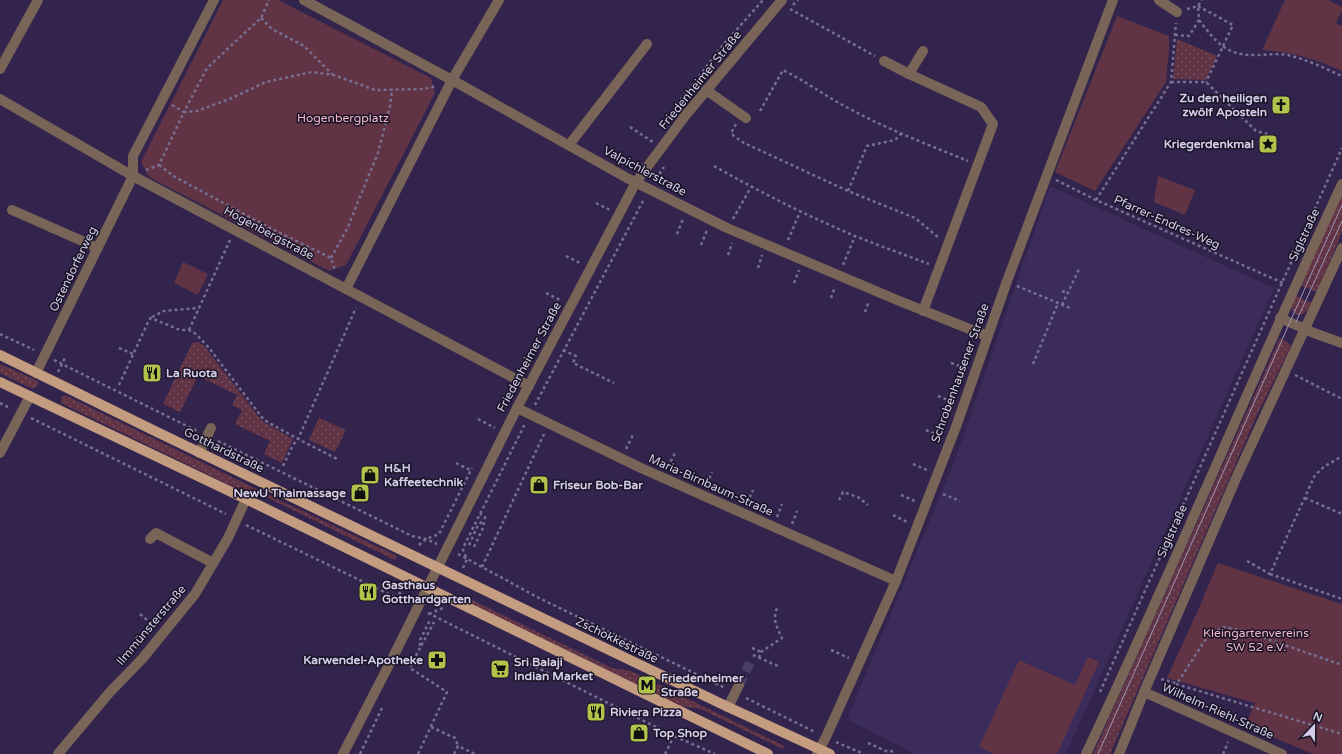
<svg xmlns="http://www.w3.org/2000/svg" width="1342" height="754" font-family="'Varela Round',sans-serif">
  <defs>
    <pattern id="grass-dots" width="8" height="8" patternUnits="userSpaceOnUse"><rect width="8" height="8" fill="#613445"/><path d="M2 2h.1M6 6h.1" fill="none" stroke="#775060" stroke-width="1.8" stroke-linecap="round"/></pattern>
  </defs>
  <rect width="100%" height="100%" fill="#32244d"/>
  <!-- built -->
  <path fill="#3b2c5c" d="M1050,186L1274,288L1066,754H915L847,719L955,460Z"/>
  <!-- grass -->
  <g fill="url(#grass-dots)">
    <path d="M1177,39L1217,56L1206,80L1173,79Z"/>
    <path d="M1342,194V232L1317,292L1300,285Z"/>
    <path d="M1296,296L1312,303C1308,311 1305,315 1296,315L1292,310V305Z"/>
    <path d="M1280,338L1290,344V348L1256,417L1110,754H1093Z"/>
    <path d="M198,342L204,346L262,421L293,439L282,463L264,454L270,441L235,424L242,410L232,405L237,395L198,376L180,412L163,404L192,343Z"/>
    <path d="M0,364L36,380L39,384L33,389L0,373Z"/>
    <path d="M65,395L246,484L397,556L395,560L258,493L244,492L61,403L62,397Z"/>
    <path d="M319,418L346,430L335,452L309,440Z"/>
    <path d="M466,597L612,668L631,671L784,746L783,749L701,709L681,706L464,600Z"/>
  </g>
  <!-- green -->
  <g fill="#613445">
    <path d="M223,0H278L431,78L435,93L346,265L329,271L149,177L141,162Z"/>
    <path d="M1285,0H1328L1342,7V11L1336,23L1342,26V71C1314,58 1292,52 1262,50Z"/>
    <path d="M1117,16L1169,36V50L1166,82L1095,191L1055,172Z"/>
    <path d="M1158,176L1195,190L1185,215L1154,202Z"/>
    <path d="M183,262L208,274L198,295L174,283Z"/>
    <path d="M1218,563L1342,604V754H1313L1245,726L1255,703L1167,678L1198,610Z"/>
    <path d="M1088,657L1099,662L1057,754H994L979,747L1019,660L1075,685Z"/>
  </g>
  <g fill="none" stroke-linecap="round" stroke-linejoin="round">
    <!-- minor-tunnel -->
    <path stroke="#4a3d64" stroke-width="10" stroke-dasharray="10 5" stroke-linecap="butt" d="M739,685L751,661"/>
    <!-- path -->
    <g stroke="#786e90" stroke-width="2.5" stroke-dasharray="3 3" stroke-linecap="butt">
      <path d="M793,5L798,0"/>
      <path d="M1198,6L1233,25L1206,82"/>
      <path d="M790,9L875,56"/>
      <path d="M1187,9L1198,6L1202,0"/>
      <path d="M261,18L272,29L304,46L332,74"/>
      <path d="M1199,20C1216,42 1226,56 1256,55C1267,55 1277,53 1287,55C1306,59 1324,68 1342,76"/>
      <path d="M1175,35L1189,36L1199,20L1198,6"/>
      <path d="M1171,82H1206L1256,131L1271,135"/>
      <path d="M172,105L184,112L207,68L261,18L269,0"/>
      <path d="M677,105L723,45L763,0"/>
      <path d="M760,111L783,70C807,82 828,98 852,110C889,130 929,145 968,161"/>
      <path d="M736,124L731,133L734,136L744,143L848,191L915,218L938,237"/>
      <path d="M630,127L653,142"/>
      <path d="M159,165L175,177L272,229L331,258L335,270"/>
      <path d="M714,166C760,192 807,216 855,236C880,246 905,255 929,264"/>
      <path d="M146,170L159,165L184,112L197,111L232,98L266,82L312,72L334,75L375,90L424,89L436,86"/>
      <path d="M656,179L664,167"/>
      <path d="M1056,180L1096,200L1283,283"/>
      <path d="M848,191L867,146L895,140L902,133"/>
      <path d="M1096,200L1171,82L1176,23"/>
      <path d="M596,203L610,210"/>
      <path d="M733,219L751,187"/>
      <path d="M677,234L683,219"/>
      <path d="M788,240L800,212"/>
      <path d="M701,245L707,230"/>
      <path d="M728,255L732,243"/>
      <path d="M566,256L580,263"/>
      <path d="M331,258L348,227L357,204L378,153L390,106L392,89"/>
      <path d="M843,265L855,236"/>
      <path d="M758,268L762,255"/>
      <path d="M794,283L799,270"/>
      <path d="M1017,286L1070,308"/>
      <path d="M1062,291L1068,293"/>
      <path d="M546,293L560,300"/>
      <path d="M831,298L835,287"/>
      <path d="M1062,305L1080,267"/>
      <path d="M865,312L869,301"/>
      <path d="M152,317L164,311L199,308"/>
      <path d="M189,330L230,240"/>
      <path d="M0,334L34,350"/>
      <path d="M119,348L133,354"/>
      <path d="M563,350L576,356L573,363L614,383"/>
      <path d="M54,360L197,431"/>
      <path d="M951,363L965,368"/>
      <path d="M1033,364L1058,303"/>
      <path d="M58,372L65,358"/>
      <path d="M1295,375L1342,399"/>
      <path d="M119,385L149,320L151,318L180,330H189L196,334L209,348L264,420L298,439L339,460"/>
      <path d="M938,396L953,402"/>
      <path d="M0,403L10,408"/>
      <path d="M535,405L644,199"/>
      <path d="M31,418L226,514"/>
      <path d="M478,419L495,428"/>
      <path d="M926,430L940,436"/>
      <path d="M218,441L412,536L426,539L437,544"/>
      <path d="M626,449L634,433"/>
      <path d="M456,463L472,471"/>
      <path d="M913,464L927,470"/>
      <path d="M283,466L293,445L298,439L356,308"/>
      <path d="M668,467L675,453"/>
      <path d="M707,484L712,472"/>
      <path d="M943,494L960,501"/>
      <path d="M901,495L915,501"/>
      <path d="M1305,498L1342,514"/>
      <path d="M839,500L843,492L858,497L868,505"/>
      <path d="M747,503L753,490"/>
      <path d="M893,515L907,522"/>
      <path d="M777,517L782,504"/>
      <path d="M792,524L797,511"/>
      <path d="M246,525L407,603"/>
      <path d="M419,545L426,539L439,534L472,468"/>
      <path d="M469,545L478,525L484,520"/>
      <path d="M474,547L483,528L485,517L480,514"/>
      <path d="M458,554L539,598L725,688"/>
      <path d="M1247,561L1270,574L1315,475L1325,466L1339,458L1342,459"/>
      <path d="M482,567L544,434"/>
      <path d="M463,568L467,559L463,550L464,546L525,424"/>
      <path d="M1270,574L1342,599"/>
      <path d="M398,587L397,589L406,603"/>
      <path d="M428,613L674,736L715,754"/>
      <path d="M140,614L155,627"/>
      <path d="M429,614L443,608"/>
      <path d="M420,646V640L430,620"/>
      <path d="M752,648L761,652"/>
      <path d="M831,650L849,658"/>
      <path d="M753,655L780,667"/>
      <path d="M759,658L761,652L782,638C777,627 772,620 777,608"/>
      <path d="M1161,679L1176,683L1178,682L1209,634L1224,627L1244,631L1342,665"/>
      <path d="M1176,684L1342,734"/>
      <path d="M1100,692L1342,148"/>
      <path d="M746,698L815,732"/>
      <path d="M431,727L455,738L458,746"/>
      <path d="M836,742L864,754"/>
      <path d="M868,743L888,752L893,751"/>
      <path d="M360,754L382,708"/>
      <path d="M418,754L447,692L410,668C417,652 426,638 434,622"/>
      <path d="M454,754L458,746L475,754"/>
      <path d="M665,754L674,736"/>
      <path d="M1223,754L1228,742"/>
    </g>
    <!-- minor -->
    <g stroke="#796557" stroke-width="10">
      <path d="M304,0L463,86L627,178L727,228L897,300L987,336"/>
      <path d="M1159,0L1177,12"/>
      <path d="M923,51L909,74L981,107L993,124L923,311"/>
      <path d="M884,61L909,74"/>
      <path d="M0,69L38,0"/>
      <path d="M706,90L746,118"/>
      <path d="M0,99L133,176L529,386"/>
      <path d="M569,145L647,44"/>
      <path d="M12,210L98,248"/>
      <path d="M346,289L452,80L499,0"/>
      <path d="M1280,318L1314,333L1342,343"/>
      <path d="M36,373L133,176V156L214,0"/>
      <path d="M517,408L641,468L896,581"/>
      <path d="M0,453L30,396"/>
      <path d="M199,453L211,428"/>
      <path d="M150,539L156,533L213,563"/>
      <path d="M1144,692L1282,754"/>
      <path d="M728,707L739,685"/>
      <path d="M58,754L110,692L142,659L195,594L228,538L246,499"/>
      <path d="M343,754L392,659L517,408L636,182L685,116L782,0"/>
      <path d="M817,754L826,737L896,581L957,424L1007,281L1113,0"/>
      <path d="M1086,754C1175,566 1254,373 1342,184"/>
      <path d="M1119,754L1144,692L1237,476L1342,248"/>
    </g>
    <!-- major -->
    <g stroke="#c49c7f" stroke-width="10">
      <path d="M0,355L157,432L532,613L728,707L830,754"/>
      <path d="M0,382L246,499L768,754"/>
    </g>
    <!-- tram -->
    <g stroke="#9f96b5" stroke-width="1">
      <path d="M1296,322L1342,221"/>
      <path d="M1098,754L1342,205"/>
    </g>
  </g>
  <!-- icons -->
  <defs>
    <symbol id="church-square" viewBox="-11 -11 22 22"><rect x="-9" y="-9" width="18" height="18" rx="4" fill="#b2c34c" stroke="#171224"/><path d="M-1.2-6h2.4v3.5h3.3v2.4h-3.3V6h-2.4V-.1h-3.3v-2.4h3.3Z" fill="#111"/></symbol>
    <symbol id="sight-square" viewBox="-11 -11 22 22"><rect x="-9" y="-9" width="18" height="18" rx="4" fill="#b2c34c" stroke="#171224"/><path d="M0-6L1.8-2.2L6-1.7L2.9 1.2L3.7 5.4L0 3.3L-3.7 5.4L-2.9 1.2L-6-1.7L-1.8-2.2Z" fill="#111"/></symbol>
    <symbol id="restaurant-square" viewBox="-11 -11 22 22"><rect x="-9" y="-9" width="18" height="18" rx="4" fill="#b2c34c" stroke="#171224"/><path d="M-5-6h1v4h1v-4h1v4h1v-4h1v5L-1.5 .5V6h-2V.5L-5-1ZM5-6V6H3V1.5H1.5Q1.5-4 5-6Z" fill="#111"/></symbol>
    <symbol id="shop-square" viewBox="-11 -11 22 22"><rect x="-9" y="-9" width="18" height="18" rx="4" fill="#b2c34c" stroke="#171224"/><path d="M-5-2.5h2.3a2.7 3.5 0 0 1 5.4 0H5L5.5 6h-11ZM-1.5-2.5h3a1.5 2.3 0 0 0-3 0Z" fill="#111"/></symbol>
    <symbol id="pharmacy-square" viewBox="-11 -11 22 22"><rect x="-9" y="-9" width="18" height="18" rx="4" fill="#b2c34c" stroke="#171224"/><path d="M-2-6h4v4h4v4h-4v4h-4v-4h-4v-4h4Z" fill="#111"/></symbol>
    <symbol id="supermarket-square" viewBox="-11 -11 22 22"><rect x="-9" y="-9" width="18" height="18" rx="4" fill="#b2c34c" stroke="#171224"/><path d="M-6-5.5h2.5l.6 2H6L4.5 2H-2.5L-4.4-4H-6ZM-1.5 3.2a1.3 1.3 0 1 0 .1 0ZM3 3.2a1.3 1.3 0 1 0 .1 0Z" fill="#111"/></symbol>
    <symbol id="metro-square" viewBox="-11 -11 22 22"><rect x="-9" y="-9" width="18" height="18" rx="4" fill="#b2c34c" stroke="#171224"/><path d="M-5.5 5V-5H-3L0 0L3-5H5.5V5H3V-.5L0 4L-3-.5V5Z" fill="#111"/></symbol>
  </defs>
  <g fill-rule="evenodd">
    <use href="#church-square" x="1270" y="94" width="22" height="22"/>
    <use href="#sight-square" x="1257" y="133" width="22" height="22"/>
    <use href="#restaurant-square" x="141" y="362" width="22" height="22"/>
    <use href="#shop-square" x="359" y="464" width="22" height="22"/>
    <use href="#shop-square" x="528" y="474" width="22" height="22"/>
    <use href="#shop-square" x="349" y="482" width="22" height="22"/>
    <use href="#restaurant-square" x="357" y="581" width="22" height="22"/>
    <use href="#pharmacy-square" x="426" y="649" width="22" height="22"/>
    <use href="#supermarket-square" x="489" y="658" width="22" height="22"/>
    <use href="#metro-square" x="636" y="674" width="22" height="22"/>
    <use href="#restaurant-square" x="585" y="701" width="22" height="22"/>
    <use href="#shop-square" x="628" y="722" width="22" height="22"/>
  </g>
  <g text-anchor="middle" stroke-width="3" stroke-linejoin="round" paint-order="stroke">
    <!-- street labels -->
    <g font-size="12" fill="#d3cde7" stroke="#171224">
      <text transform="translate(700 80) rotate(-51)" y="4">Friedenheimer Straße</text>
      <text transform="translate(645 171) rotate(28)" y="4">Valpichlerstraße</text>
      <text transform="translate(1167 222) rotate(24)" y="4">Pfarrer-Endres-Weg</text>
      <text transform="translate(269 233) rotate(28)" y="4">Hogenbergstraße</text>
      <text transform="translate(1304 235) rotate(-65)" y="4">Siglstraße</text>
      <text transform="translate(73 269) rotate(-64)" y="4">Ostendorferweg</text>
      <text transform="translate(529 357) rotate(-62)" y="4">Friedenheimer Straße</text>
      <text transform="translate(960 373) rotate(-70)" y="4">Schrobenhausener Straße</text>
      <text transform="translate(224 450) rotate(26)" y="4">Gotthardstraße</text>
      <text transform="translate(711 485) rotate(24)" y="4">Maria-Birnbaum-Straße</text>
      <text transform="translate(1172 531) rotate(-66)" y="4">Siglstraße</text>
      <text transform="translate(151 625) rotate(-50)" y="4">Ilmmünsterstraße</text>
      <text transform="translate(617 640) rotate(26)" y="4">Zschokkestraße</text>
      <text transform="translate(1218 711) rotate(24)" y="4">Wilhelm-Riehl-Straße</text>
    </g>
    <!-- poi labels -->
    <g font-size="12" font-weight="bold" fill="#d3cde7" stroke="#171224" text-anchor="start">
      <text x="1267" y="102" text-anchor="end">Zu den heiligen<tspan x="1267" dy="14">zwölf Aposteln</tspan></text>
      <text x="1254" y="148" text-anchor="end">Kriegerdenkmal</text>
      <text x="166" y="377">La Ruota</text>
      <text x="384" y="472">H&amp;H<tspan x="384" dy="14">Kaffeetechnik</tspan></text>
      <text x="553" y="489">Friseur Bob-Bar</text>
      <text x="346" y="497" text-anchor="end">NewU Thaimassage</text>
      <text x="382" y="589">Gasthaus<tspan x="382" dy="14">Gotthardgarten</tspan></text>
      <text x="423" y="664" text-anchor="end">Karwendel-Apotheke</text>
      <text x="514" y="666">Sri Balaji<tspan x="514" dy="14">Indian Market</tspan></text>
      <text x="661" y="682">Friedenheimer<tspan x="661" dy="14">Straße</tspan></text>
      <text x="610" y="716">Riviera Pizza</text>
      <text x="653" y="737">Top Shop</text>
    </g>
    <!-- park labels -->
    <g font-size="12" fill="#f4b7cc" stroke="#171224">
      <text x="343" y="122">Hogenbergplatz</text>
      <text x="1256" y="637">Kleingartenvereins<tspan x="1256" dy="14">SW 52 e.V.</tspan></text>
    </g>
  </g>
  <!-- north arrow -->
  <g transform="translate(1314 726) rotate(22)" stroke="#171224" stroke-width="3" paint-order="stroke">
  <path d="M0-3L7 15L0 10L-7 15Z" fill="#d3cde7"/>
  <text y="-6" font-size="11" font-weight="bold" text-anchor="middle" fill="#d3cde7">N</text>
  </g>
</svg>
